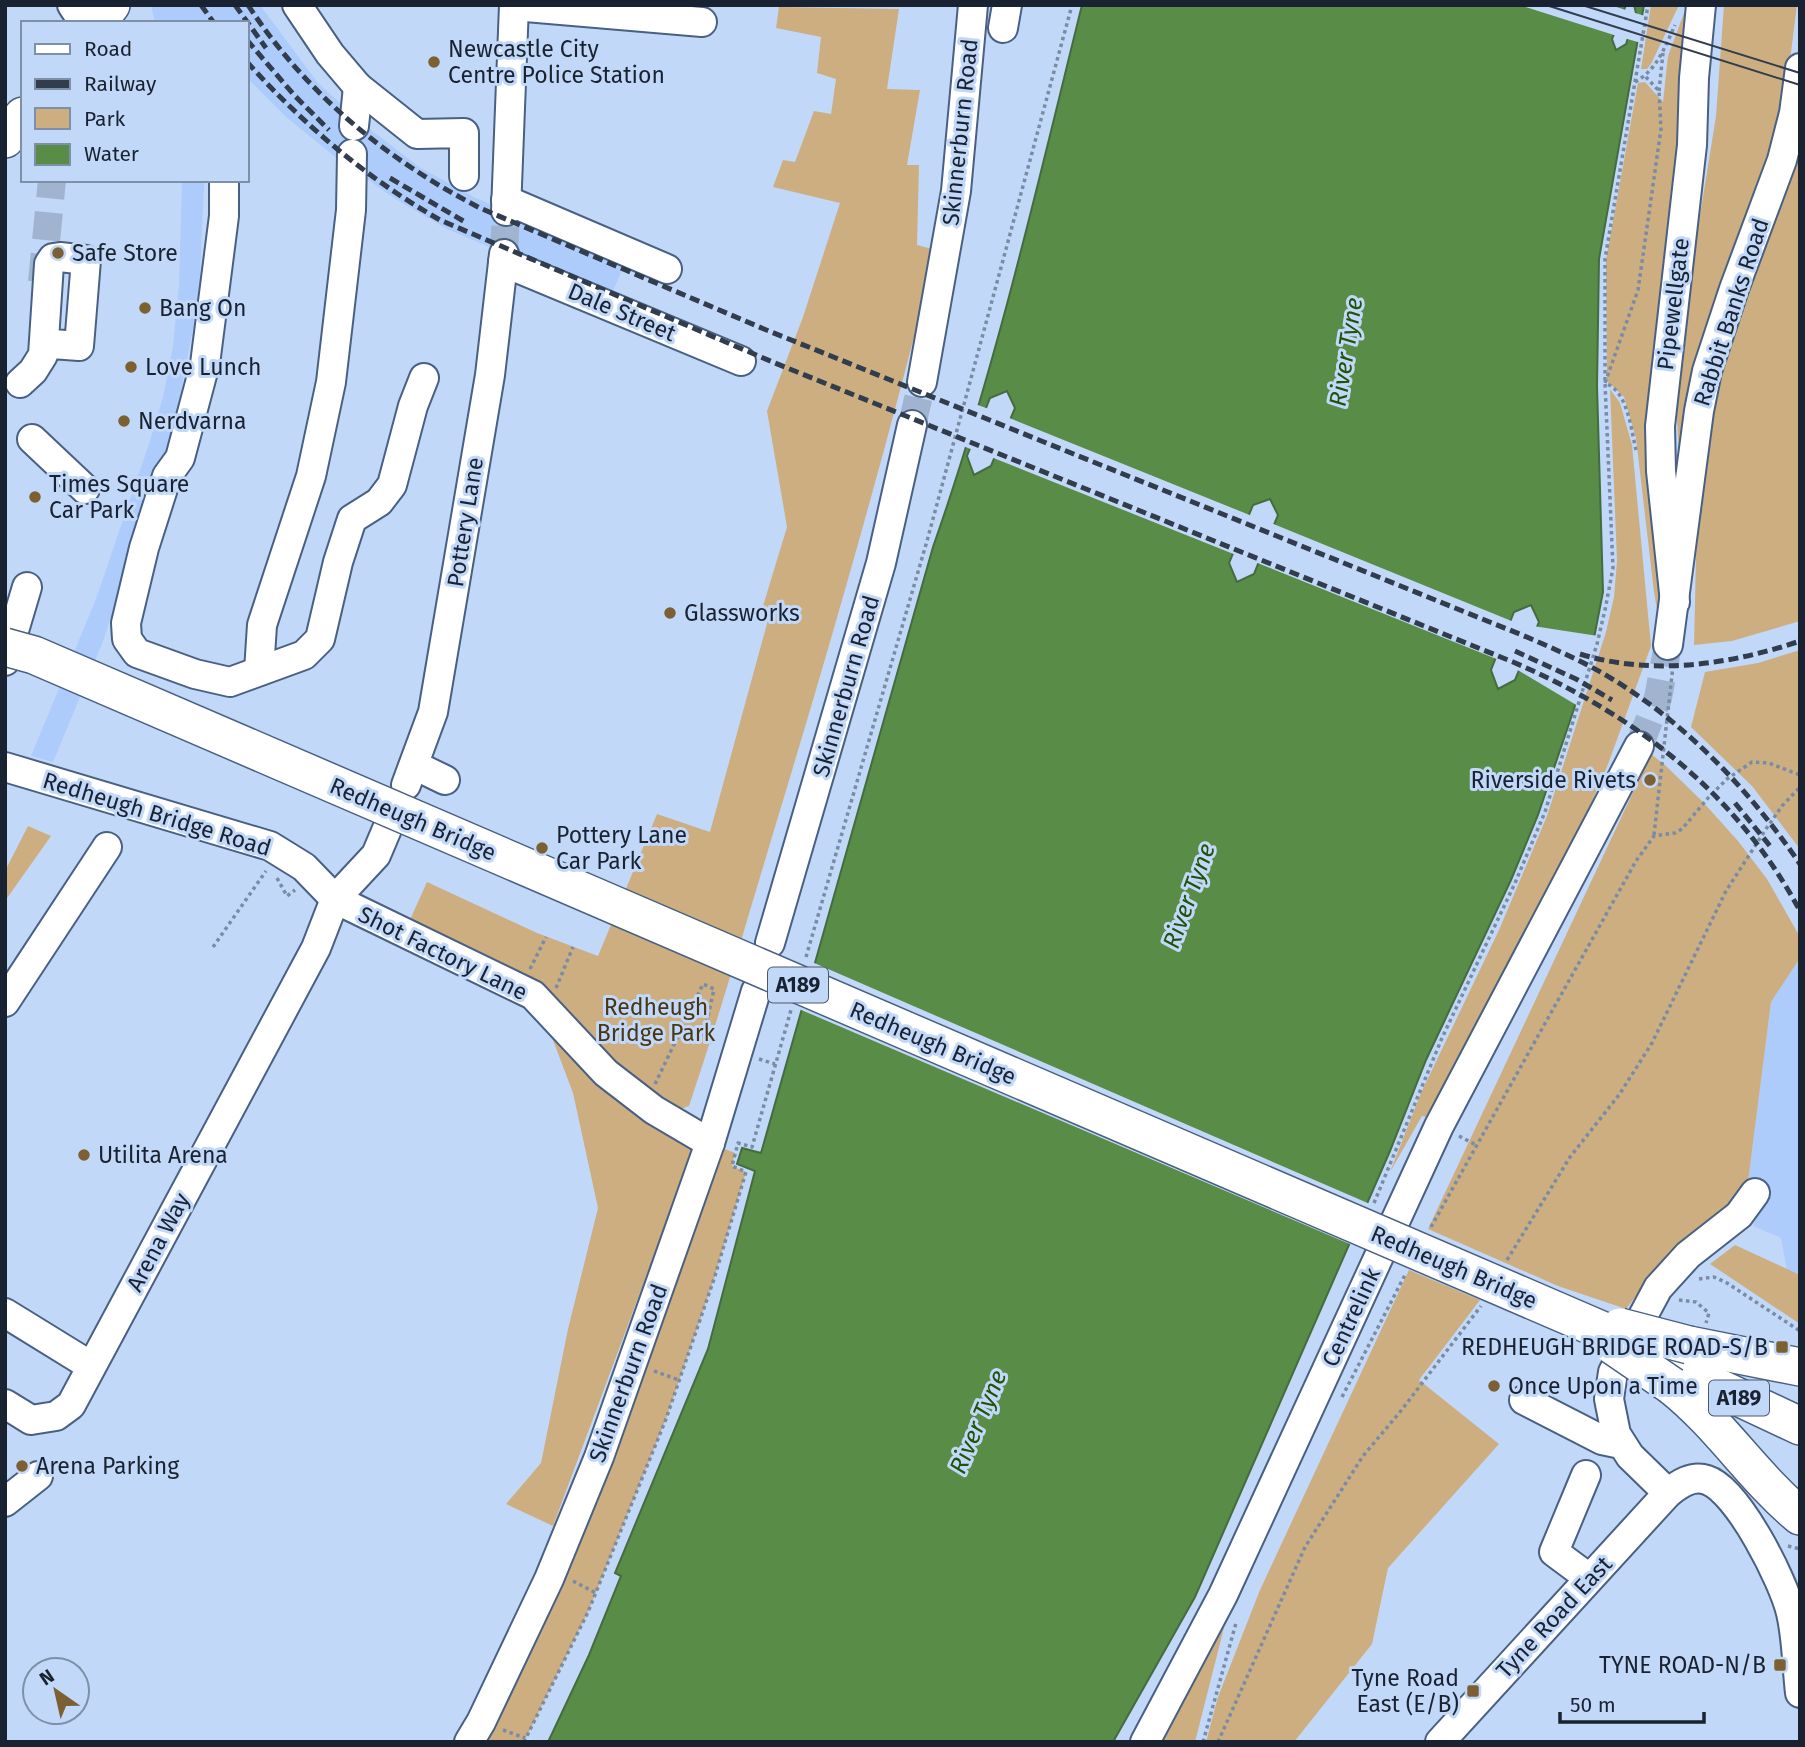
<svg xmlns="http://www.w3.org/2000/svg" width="1805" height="1747" font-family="'Fira Sans',sans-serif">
  <rect width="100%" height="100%" fill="#c2d8f8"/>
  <!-- built -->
  <g fill="#adccfb">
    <path d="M151,5H260L318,83L361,122L419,167L476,198L625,263L610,298L447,229L397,200L334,156L286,117L247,78V23H155Z"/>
    <path d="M182,180H204V186L199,298L174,426L102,644L53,762L31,756L96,599L149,444L163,397L173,346L179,285Z"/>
    <path d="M1800,958V1275L1787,1270L1781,1238L1753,1226L1764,1196L1747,1190L1771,1002Z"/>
  </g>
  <!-- green -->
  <g fill="#cdae80">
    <path d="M1651,5H1679L1651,64L1647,69H1641Z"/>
    <path d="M1687,5L1663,621L1661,632L1654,592L1636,438L1624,397L1607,381L1606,260L1638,83L1645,82L1663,102L1668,56Z"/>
    <path d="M1724,5H1797L1783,115L1680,464L1674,378L1716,116Z"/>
    <path d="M779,7L899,9L887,89L920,90L907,165H919L917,245L936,250C888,444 833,636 775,827C747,920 720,1014 689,1106L675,1111L621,1068L539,981L409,922L427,882L537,933L598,956L657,814L710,832L771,609L763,606L787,527L767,411L803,317L840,203L773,187L783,160L795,162L814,111L831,114L836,79L817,73L821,37L776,28Z"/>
    <path d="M1800,118V621L1732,641L1694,645L1697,517L1708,391Z"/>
    <path d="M1610,389L1620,403L1632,445L1651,646L1607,767L1588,810L1466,1050L1427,1117L1422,1116L1390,1172L1421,1093L1499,930L1547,816L1606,632L1614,597L1617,561Z"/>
    <path d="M1800,650V849L1752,786L1691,727L1705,672L1758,663Z"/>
    <path d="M1651,754L1665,765L1703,802L1738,841L1767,879L1800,937V958L1771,1002L1747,1190L1670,1251L1626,1309L1558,1286L1428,1229Z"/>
    <path d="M28,826L51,836L5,901V871Z"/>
    <path d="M542,1011L695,1145L553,1526L506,1504L541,1463L568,1329L598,1208L573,1093Z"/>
    <path d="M710,1143L735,1153L732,1166L746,1172L714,1279L666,1419L588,1612L524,1742H469L481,1722Z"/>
    <path d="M1735,1245L1800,1275V1324L1710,1264Z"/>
    <path d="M1409,1270L1480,1300L1419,1380L1499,1444L1388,1568L1372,1644L1294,1742H1206L1218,1697L1260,1590Z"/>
    <path d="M1230,1604L1195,1742H1157Z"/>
  </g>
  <!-- water -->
  <path fill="#588c47" stroke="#456c40" stroke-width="2" fill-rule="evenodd" d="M1082,5H1626L1612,39L1616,50L1626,44L1636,13L1634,5H1644L1599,259L1597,386L1603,592L1594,638L1574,709L1538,815L1511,880L1426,1060L1390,1151L1195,1597L1113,1742H548L589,1655L621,1576L615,1573L708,1349L755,1171L737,1164L742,1148L761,1153L933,547C995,371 1037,187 1082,5ZM1007,391L1015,408L991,466L974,475L967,456L990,398ZM1270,499L1278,515L1254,574L1237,582L1229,563L1253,505ZM1531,605L1539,622L1515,680L1498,689L1491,670L1514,612Z"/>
  <!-- pier -->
  <g fill="#c2d8f8">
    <path d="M1519,5H1610L1626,10L1617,36Z"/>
    <path d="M1632,12L1645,16L1641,43L1624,38Z"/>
    <path d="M975,404L989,409L973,450L963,446Z"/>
    <path d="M1007,417L1252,516L1236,555L991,457Z"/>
    <path d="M1271,523L1514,622L1499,660L1255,562Z"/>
    <path d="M1533,626L1598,636L1578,706L1516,669Z"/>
    <path d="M812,962L1370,1204L1352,1245L799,1009Z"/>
  </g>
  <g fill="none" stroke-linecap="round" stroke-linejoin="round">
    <!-- minor-tunnel -->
    <g stroke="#a0b4d0" stroke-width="28" stroke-dasharray="28 14" stroke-linecap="butt">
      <path d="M504,254L506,211"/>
      <path d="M42,282L52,180"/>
      <path d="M912,425L922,382"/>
      <path d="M1639,746L1658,698L1668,645"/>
    </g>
    <defs>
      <g id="minor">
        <path d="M72,5L84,23"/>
        <path d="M297,5L330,54L358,87L417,134L464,133V176"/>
        <path d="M514,6L702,22"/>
        <path d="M1003,28L1007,5"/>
        <path d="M354,126L358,87"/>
        <path d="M224,180V216L205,364L180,458L167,476L144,548L126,623L127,639L137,653L195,674L230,682L304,655L320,639L338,562L352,519L379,502L392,485L413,406L424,378"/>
        <path d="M506,200L667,269"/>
        <path d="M506,211L514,5"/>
        <path d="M503,262L741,361"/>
        <path d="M922,382L956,191L973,5"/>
        <path d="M20,383L33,371L43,355L49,264L53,258L60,257L86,260L79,346L52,344"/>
        <path d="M32,439L85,489"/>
        <path d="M1675,602L1661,471L1660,426L1692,145L1694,78L1701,5"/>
        <path d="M1668,645L1699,411L1707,371L1734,289L1782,160L1794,113L1800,68"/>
        <path d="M5,661L27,587"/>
        <path d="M259,671L262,625L311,476L331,382L351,210L352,154"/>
        <path d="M414,765L445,780"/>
        <path d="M5,767L270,846L304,867L335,899L533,995L606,1073L654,1110L710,1143"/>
        <path d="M406,785L433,712L490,375L504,254"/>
        <path d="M770,943L881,563L912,425"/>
        <path d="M5,1002L107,847"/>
        <path d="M5,1313L91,1366"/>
        <path d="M1524,1400L1602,1440L1621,1444"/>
        <path d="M5,1404L31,1420L56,1416L71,1405L316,948L335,899L376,855L387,829"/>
        <path d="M1586,1475L1554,1552L1589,1578"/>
        <path d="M1668,1493L1630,1456L1616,1434L1609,1399L1613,1372L1658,1288L1688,1255L1739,1215L1755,1193"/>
        <path d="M5,1502L38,1476"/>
        <path d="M469,1742L481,1722L549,1579L599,1457L710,1143L756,991"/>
        <path d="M1145,1742L1223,1595L1439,1126L1639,746"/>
        <path d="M1440,1742L1668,1493C1679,1484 1692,1475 1707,1480C1738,1490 1784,1582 1791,1613C1797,1639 1797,1667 1800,1693"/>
      </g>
      <g id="major">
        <path d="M97,23L111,5"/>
        <path d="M5,139L23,116"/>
        <path d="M1689,1345L1800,1367"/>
        <path d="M1668,1364L1800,1426"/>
        <path d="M1672,1386C1720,1424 1753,1477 1800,1516"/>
      </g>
    </defs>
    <!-- minor casing -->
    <use href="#minor" stroke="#496083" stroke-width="32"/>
    <!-- major casing -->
    <use href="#major" stroke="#496083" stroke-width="40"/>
    <!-- path -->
    <g stroke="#7a8ba4" stroke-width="3.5" stroke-dasharray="3.5 3.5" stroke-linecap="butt">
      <path d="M1635,82C1657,70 1665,47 1675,25"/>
      <path d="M1659,91L1663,53"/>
      <path d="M1636,450C1631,430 1628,391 1605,383L1638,290L1661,129L1659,91L1645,76"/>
      <path d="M1654,835L1673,666"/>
      <path d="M277,878L287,896L295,890"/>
      <path d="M213,947L266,871"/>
      <path d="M806,957L927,541L1072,5"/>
      <path d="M530,969L546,937"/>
      <path d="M556,988L573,947"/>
      <path d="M759,1059L775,1064"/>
      <path d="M655,1084L703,984L714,989L703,1039L716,1043"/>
      <path d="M1459,1136L1476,1145"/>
      <path d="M1374,1203L1442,1038L1515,883L1545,812L1597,644L1605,610L1613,568L1605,383V259L1648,5"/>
      <path d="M1431,1227L1636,861L1654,836L1675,833L1682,829L1708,798L1727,779L1752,762L1769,763L1800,775"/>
      <path d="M1507,1260L1570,1157L1619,1095L1652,1043L1726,891L1766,829L1782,806L1800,787"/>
      <path d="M1699,1279L1714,1277L1727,1283L1800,1331"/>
      <path d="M1679,1300L1696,1302L1709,1313L1706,1323"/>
      <path d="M654,1371L679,1380"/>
      <path d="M1342,1397L1406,1273"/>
      <path d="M1788,1546L1800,1549"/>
      <path d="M573,1581L596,1593"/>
      <path d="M503,1730L525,1738"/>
      <path d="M524,1742L588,1612L666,1419L714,1279L746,1172L732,1166L738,1143L752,1147L791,1010"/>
      <path d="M1203,1742L1236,1623"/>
      <path d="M1218,1742L1305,1547L1363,1456L1400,1412L1481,1306"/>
    </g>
    <!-- minor -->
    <use href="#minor" stroke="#fff" stroke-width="28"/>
    <!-- major -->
    <use href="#major" stroke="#fff" stroke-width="37"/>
    <!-- tram -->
    <g stroke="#313c4d" stroke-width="2">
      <path d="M1546,5L1800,85"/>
      <path d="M1582,5L1800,73"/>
    </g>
    <!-- rail -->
    <g stroke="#313c4d" stroke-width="5" stroke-dasharray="10 5" stroke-linecap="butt">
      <path d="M201,5L214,23"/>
      <path d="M235,5L266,48"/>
      <path d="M248,5C306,94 387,160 480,208L764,329L1522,635C1550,647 1578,659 1604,674C1684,721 1748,788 1800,864"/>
      <path d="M247,40L294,95L329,130"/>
      <path d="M247,62C304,125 366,178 440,220L775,363L1513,662C1634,714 1737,793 1800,911"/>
      <path d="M390,178L465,222"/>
      <path d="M1515,651L1576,679L1612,700"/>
      <path d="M1580,654C1652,676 1729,665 1800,641"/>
      <path d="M1735,803L1770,846"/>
    </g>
    <defs>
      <g id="major-bridge">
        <path d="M5,647L34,655L1643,1348"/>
        <path d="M1620,1327L1689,1345"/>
        <path d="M1612,1345L1672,1386"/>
      </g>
    </defs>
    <!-- major-bridge casing -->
    <use href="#major-bridge" stroke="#496083" stroke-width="40" stroke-linecap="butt"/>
    <!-- major-bridge -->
    <use href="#major-bridge" stroke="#fff" stroke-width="37"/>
  </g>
  <!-- markers -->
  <g fill="#7c6033" stroke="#c2d8f8" stroke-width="2.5">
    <circle cx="434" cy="62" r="7"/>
    <circle cx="58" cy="253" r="7"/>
    <circle cx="145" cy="308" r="7"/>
    <circle cx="131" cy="367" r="7"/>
    <circle cx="124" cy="421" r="7"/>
    <circle cx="35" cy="497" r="7"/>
    <circle cx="670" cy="613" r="7"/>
    <circle cx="1650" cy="780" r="7"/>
    <circle cx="542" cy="848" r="7"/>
    <circle cx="84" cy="1155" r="7"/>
    <rect x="1775" y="1340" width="14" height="14" rx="3.5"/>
    <circle cx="1494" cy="1386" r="7"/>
    <circle cx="22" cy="1466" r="7"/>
    <rect x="1773" y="1658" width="14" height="14" rx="3.5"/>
    <rect x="1466" y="1684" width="14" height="14" rx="3.5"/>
  </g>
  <g text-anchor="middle" stroke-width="6" stroke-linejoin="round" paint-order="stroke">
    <!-- shield labels -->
    <g fill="#c2d8f8" stroke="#4c596d" stroke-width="2">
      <rect x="768" y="967.5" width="60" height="35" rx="5"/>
      <rect x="1709" y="1380.5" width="60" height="35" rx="5"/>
    </g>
    <g font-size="21" font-weight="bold" fill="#192231">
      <text x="798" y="992">A189</text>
      <text x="1739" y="1405">A189</text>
    </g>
    <!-- poi labels -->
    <g font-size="23" fill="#192231" stroke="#c2d8f8" text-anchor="start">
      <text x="448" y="57">Newcastle City<tspan x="448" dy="26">Centre Police Station</tspan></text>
      <text x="72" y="261">Safe Store</text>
      <text x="159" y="316">Bang On</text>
      <text x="145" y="375">Love Lunch</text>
      <text x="138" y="429">Nerdvarna</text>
      <text x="49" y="492">Times Square<tspan x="49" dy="26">Car Park</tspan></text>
      <text x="684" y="621">Glassworks</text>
      <text x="1636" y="788" text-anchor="end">Riverside Rivets</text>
      <text x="556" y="843">Pottery Lane<tspan x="556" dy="26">Car Park</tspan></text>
      <text x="98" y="1163">Utilita Arena</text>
      <text x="1768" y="1355" text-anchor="end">REDHEUGH BRIDGE ROAD-S/B</text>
      <text x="1508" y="1394">Once Upon a Time</text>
      <text x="36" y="1474">Arena Parking</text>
      <text x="1766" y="1673" text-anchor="end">TYNE ROAD-N/B</text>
      <text x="1459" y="1686" text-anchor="end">Tyne Road<tspan x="1459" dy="26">East (E/B)</tspan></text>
    </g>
    <!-- street labels -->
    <g font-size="23" fill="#192231" stroke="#c2d8f8">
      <text transform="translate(960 132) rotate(-84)" y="8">Skinnerburn Road</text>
      <text transform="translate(1673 304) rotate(-83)" y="8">Pipewellgate</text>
      <text transform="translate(622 312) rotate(23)" y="8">Dale Street</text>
      <text transform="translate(1731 312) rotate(-72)" y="8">Rabbit Banks Road</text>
      <text transform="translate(465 522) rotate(-81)" y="8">Pottery Lane</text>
      <text transform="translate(846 686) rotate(-74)" y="8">Skinnerburn Road</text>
      <text transform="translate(157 814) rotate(17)" y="8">Redheugh Bridge Road</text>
      <text transform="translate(413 819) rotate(23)" y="8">Redheugh Bridge</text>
      <text transform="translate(443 953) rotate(26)" y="8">Shot Factory Lane</text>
      <text transform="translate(933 1043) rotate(23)" y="8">Redheugh Bridge</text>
      <text transform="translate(158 1242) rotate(-62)" y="8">Arena Way</text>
      <text transform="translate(1454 1267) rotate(23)" y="8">Redheugh Bridge</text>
      <text transform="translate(1351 1317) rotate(-65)" y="8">Centrelink</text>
      <text transform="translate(628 1373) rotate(-70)" y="8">Skinnerburn Road</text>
      <text transform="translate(1554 1617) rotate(-47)" y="8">Tyne Road East</text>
    </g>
    <!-- park labels -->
    <g font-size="23" fill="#493512" stroke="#c2d8f8">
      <text x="656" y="1015">Redheugh<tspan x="656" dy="26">Bridge Park</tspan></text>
    </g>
    <!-- water labels -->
    <g font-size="24" font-style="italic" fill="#205308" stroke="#c2d8f8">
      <text transform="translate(1346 352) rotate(-81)" y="8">River Tyne</text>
      <text transform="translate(1189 896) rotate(-70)" y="8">River Tyne</text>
      <text transform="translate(978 1422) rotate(-67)" y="8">River Tyne</text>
    </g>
  </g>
  <!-- border -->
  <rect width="1805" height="1747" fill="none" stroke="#192231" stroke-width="14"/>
  <!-- legend -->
  <rect x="21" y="21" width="228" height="161" fill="#c2d8f8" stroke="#7e8fa8" stroke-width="2"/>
  <rect x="35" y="44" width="35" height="10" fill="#ffffff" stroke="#7e8fa8" stroke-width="2"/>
  <text x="84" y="56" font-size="21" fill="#192231">Road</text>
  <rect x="35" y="79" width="35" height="10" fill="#313c4d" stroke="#7e8fa8" stroke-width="2"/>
  <text x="84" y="91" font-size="21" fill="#192231">Railway</text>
  <rect x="35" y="108" width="35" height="21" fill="#cdae80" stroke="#7e8fa8" stroke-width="2"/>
  <text x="84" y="126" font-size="21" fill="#192231">Park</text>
  <rect x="35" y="144" width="35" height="21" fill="#588c47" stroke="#7e8fa8" stroke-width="2"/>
  <text x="84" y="161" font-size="21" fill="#192231">Water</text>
  <!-- north arrow -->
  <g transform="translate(56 1691) rotate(326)"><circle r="33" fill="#c2d8f8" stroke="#7e8fa8" stroke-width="2"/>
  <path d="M0-5L12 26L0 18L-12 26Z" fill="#7c6033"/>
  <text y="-10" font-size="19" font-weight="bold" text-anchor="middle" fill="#192231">N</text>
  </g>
  <!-- scale -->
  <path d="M1560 1712v10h144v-10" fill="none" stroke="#192231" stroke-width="3.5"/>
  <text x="1570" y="1712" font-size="21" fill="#192231" stroke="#c2d8f8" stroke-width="5" paint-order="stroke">50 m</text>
</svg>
